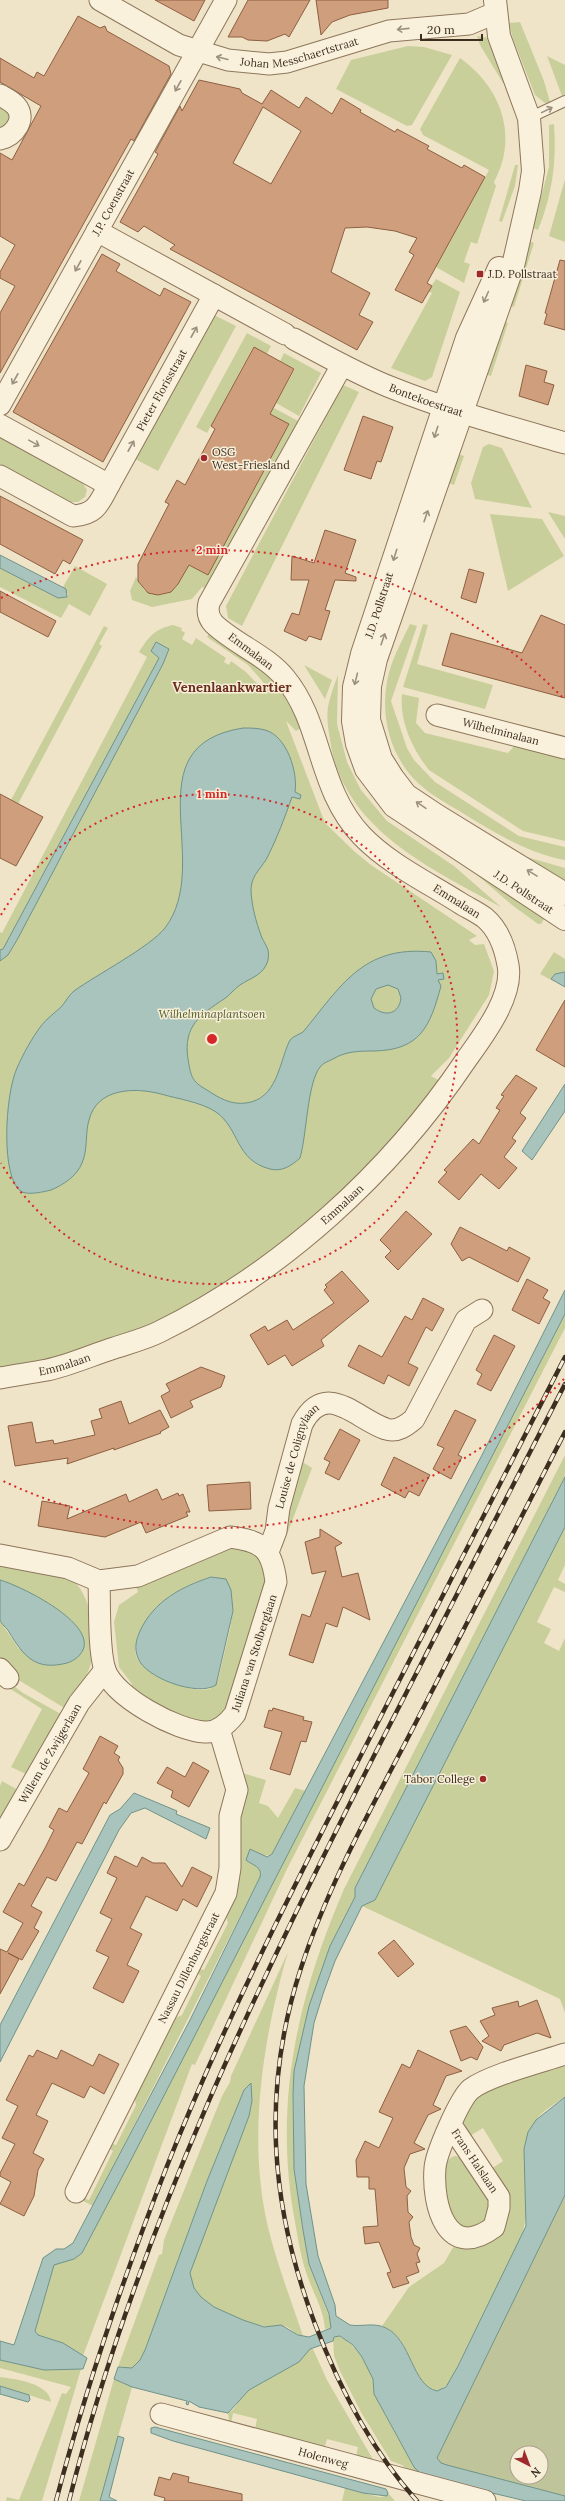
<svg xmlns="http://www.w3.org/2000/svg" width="565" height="2501" font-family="Lora,serif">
  <rect width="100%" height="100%" fill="#f0e4c8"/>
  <!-- green -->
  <g fill="#c9cf9b" fill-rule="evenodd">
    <path d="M520,22L544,81L550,102L545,103L535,95L513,39L509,23Z"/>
    <path d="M477,36L489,38L506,82L503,83L480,45Z"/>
    <path d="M408,46L424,47L452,55L412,125L407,126L336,89L351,60Z"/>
    <path d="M547,56L565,65V95L562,96Z"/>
    <path d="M460,58C501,87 519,136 494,182L496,186L477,244L471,242L464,262L470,264L464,283L436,267L489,170L423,135L420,129Z"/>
    <path d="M0,99L17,115L0,135Z"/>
    <path d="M554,124C557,161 552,196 538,230L533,228L549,167V125Z"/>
    <path d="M515,165H518L515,186L502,222L499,221Z"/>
    <path d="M565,179V242L549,236Z"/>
    <path d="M529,241L534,243L514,307L507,305Z"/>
    <path d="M436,279L460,292L432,377L425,381L391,368L432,293L428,291Z"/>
    <path d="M212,314L236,326L158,471L133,458Z"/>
    <path d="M502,320L508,323L491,376L481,373Z"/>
    <path d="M247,333L271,346L267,354L253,347L207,433L196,427Z"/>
    <path d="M284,353L321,373L299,416L276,403L295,369L280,361Z"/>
    <path d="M343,385L359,392L242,626L228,618L226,606Z"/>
    <path d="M274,408L300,422L207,589L202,587L192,599L152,607L132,600L130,591L136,577L145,591L161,595L175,588L188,565L208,575L289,425L270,414Z"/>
    <path d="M0,437L82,482L87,490L85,497L78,502H69L0,464Z"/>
    <path d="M489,444L502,448L532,508L475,499L471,483L483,447Z"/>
    <path d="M454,453L464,456L454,485L444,481Z"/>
    <path d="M548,512L565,516V539Z"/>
    <path d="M490,514L542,519L564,556L508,591Z"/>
    <path d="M75,566L107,584L90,616L69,604L61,618L0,587V568L58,598L67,597L68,594L63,587Z"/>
    <path d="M410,624L417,626L391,701L407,748L414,760L435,782L519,836L565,847V860C529,853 500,836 469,817C450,805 429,795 414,779C385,748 378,702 392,663C397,649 404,637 410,624Z"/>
    <path d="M423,624L428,625L417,664L493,685L485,709L403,687Z"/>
    <path d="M173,625L182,628L181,630L185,633L182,639L192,645L196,638L226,658L224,662L229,665L231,661L246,672L268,695L263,682L248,665L207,637L209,633C253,661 281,677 301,728L296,731L286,721L325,823L354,851L371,865L477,936L469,940L475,945L484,944L494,971L489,995L449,1058L431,1076L440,1081C348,1195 243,1294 103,1343C89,1348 76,1354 63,1357C42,1362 21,1365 0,1369V954L3,949L0,950V932L2,933L147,657L139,652C149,636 155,629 173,625ZM156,642L169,650L77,823L64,853L4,947L160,658L151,651Z"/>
    <path d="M104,626L108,628L99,644L102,646L18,804L11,800Z"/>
    <path d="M304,665L332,680L325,699Z"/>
    <path d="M338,675L337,724L347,762L361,790L387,821L454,866L501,907C433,870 346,830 331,746C329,733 326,720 328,707C330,696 334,685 338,675Z"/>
    <path d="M402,694L419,698L416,723L425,733L508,753L517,743L565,754V841L523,831L429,770C412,749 399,720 402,694Z"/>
    <path d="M516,854L565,868V884Z"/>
    <path d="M479,869L547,914L541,924H538L512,905L476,874Z"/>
    <path d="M554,952L565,959V972L555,974L551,979L555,982L540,974Z"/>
    <path d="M565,1314V1328L287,1869L195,2065L192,2064L83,2356L63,2343L38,2335L35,2331L54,2264L74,2259L82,2253Z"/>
    <path d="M565,1455V1477L355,1888V1897L330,1946L293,2094L294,2169L303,2230L309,2264L330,2319L331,2328L325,2329C324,2310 313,2293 307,2275C301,2258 298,2239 295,2222C273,2104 297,1998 344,1889Z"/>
    <path d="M301,1461L312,1468L282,1548L280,1545Z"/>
    <path d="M565,1527V1565L558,1580L565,1584V1592L554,1587L537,1622L551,1629L544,1643L559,1651L565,1638V2013L560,1999L362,1906L375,1900Z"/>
    <path d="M231,1545L258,1554L268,1573L231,1703L215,1720L206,1722L187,1719L161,1708L129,1690L132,1684L119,1667L114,1622L119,1605L138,1592L136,1586ZM211,1577L226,1579L233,1611L230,1629L218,1680L210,1689C193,1692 175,1685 161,1676C155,1671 143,1666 138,1660C133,1652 136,1641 139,1634C153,1602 179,1587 211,1577Z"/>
    <path d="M0,1562C16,1566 57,1572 69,1578C92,1590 97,1642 91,1663C86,1681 76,1694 66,1709L12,1676L0,1659V1621L19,1649L52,1605L0,1580Z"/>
    <path d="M7,1681L23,1693L61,1714L28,1775L11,1767L42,1709L1,1683Z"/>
    <path d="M239,1772L266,1780L259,1803L268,1806L278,1818L295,1788L306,1791L272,1854L265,1856L257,1865L261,1871L260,1877L93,2206L81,2200L83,2198L89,2200L113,2151L110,2149L113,2144L116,2145L136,2105L134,2094L171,2020L182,2015L201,1976L198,1974L200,1969L204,1970L228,1923L225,1913Z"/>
    <path d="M2,1781L18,1790L0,1823V1786Z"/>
    <path d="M288,1952C263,2037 247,2139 268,2227C277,2264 291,2300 303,2336C296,2335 293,2330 287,2327C279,2324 271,2328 263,2326C242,2322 204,2309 194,2288C192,2284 191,2278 190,2273L249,2116L252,2101L244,2090L207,2181L145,2350L140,2360L132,2368L118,2367L159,2255L162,2254L164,2240L222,2096L230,2082L231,2076Z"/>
    <path d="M565,2062V2097C556,2103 542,2111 536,2120C512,2156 535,2200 521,2238L449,2383L441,2390C419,2396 410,2349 398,2337C394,2332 388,2328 382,2326L409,2287L444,2263L455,2244L495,2235L491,2169L503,2161L483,2128L470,2136L463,2121L468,2104L484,2091Z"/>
    <path d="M454,2156L462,2157L492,2204L484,2224L463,2229L449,2218C447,2202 435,2164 454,2156Z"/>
    <path d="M337,2336C351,2338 371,2367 373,2380C374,2386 372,2390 375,2395C387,2420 401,2443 414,2467L409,2471L402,2465L391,2461L362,2414L340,2371L334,2356L333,2339Z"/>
    <path d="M310,2349H313L327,2380L378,2468L355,2461L358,2447L327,2439L323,2453L254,2434L257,2419L233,2413L230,2429L228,2413C236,2410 240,2396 248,2391C270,2377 293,2368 310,2349Z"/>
    <path d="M0,2360L44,2370L81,2369L42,2501H6L7,2497L19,2500L62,2393L66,2394L71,2387L0,2368Z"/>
    <path d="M0,2377C15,2379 49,2383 51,2402L0,2386Z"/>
    <path d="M114,2379L132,2387L100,2501H79Z"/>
    <path d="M345,2488L379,2497L387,2496L388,2493L395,2501H342Z"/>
  </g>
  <!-- cemetery -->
  <path fill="#bfc49a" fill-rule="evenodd" d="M565,2195V2498L409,2471L414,2467L437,2458ZM517,2453H541V2477H517Z"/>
  <!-- water -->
  <g fill="#a9c4bc" stroke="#6f938a" fill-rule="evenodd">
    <path d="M0,555L66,589L67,597L58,598L0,568Z"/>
    <path d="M156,642L169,649L163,664L17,940L8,955L0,961V950L3,949L159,658L151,651Z"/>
    <path d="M243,728C250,728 258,728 265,730C287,736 298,772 295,792L301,795L300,799L292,797C285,817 277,838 268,856C263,867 252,874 251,888C251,904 256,922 262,938C266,946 270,949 268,960C264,975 252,977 240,985C234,989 230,995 224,999C200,1015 183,1026 188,1059C191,1076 191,1081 207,1090C219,1098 231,1105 246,1103C277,1099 279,1064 289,1042C291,1037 298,1035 303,1032C341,986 363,945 431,952L436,961L437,974L443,973L444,979L438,980L441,986C430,1026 421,1050 374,1051C360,1051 346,1051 333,1059C329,1061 323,1063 320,1067C307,1084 307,1134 300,1158C291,1166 282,1172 270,1169C235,1160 240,1129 216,1112C201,1102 178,1099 161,1094C134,1087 97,1088 89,1120C85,1133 88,1150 82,1163C77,1176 63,1185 51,1190C43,1192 30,1195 22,1192C0,1180 5,1094 17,1068C23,1054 32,1038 41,1026C47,1018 55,1013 62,1006C66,1001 69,995 74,991C96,975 150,947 165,928C215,862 130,746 243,728ZM388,985L398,989L401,998C399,1014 386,1017 374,1008L371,999L376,989Z"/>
    <path d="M565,972V987L551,979L555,974Z"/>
    <path d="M565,1084V1111L532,1160L522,1151Z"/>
    <path d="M565,1290V1314L132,2158L82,2253L74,2259L54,2265L35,2331L38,2335L63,2343L87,2358L83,2369L44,2370L0,2360V2341L14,2345L43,2258L56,2249H64L73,2243L190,2020L260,1877C263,1867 252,1865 246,1860L250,1849L267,1857L272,1854L482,1455Z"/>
    <path d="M565,1477V1527L375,1900L362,1906L335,1961L323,1994L314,2023L304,2086L306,2184L318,2256L335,2305L336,2316L350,2325C361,2327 374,2322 386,2328C411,2339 412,2386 437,2391L446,2387L458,2366L526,2226L524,2149L528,2132L536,2120L565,2097V2195L437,2458L441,2463L447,2465L565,2496V2501H526L433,2479L421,2474L414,2467L374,2394L373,2379L362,2357L353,2345L340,2336L334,2337L333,2341L310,2349L299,2362L249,2390L228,2413L199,2407L189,2401L188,2405L186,2404L187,2401L132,2387L114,2379L118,2367L132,2368L140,2360L145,2350L207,2181L244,2090L251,2083L252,2101L249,2116L190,2273L194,2288L201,2297L214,2307L243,2320L264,2327L281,2325L298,2335L309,2337L331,2328L329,2314L309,2264L303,2230L294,2169L293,2094L294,2071L309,2006L330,1946L355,1897V1888Z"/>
    <path d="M211,1577L226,1579L231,1590L233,1611L216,1685C198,1697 145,1678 138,1658C134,1648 136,1640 140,1631C154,1601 181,1587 211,1577Z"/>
    <path d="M0,1580C21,1586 90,1620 84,1647C82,1655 74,1661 67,1663C36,1671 24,1657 9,1632C7,1628 1,1624 0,1620C0,1608 0,1592 0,1580Z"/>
    <path d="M134,1793L177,1811L176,1814L210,1828L206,1839L145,1808L131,1813L119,1830L0,2062V2025L110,1815L120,1809Z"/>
    <path d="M0,2386L29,2395L30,2400L28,2402L0,2394Z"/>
    <path d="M155,2427L386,2489L388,2493L387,2496L363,2493L173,2441L151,2433V2428Z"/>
    <path d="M118,2436L124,2438L109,2497L117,2501H100Z"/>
  </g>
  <!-- building -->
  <g fill="#cf9f7d" stroke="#8d5f41" fill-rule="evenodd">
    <path d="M155,0H205L194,21Z"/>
    <path d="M248,0H310L289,37L285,34L267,41L248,40L242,37H228Z"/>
    <path d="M316,0H388V8L350,15L332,22L321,35Z"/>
    <path d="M78,16L100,28L105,26L107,31L169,66L171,74L134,141L131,139L122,155L0,373V313L15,286L0,278V272L15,245L0,236V153L12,160L41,106L0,82V58L34,78L37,72L44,76Z"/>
    <path d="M199,80L240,89L242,93L262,104L271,90L299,108L306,97L332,114L341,98L361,110L360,112L395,132L397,129L429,146L427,149L462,168L464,165L485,177L427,283L432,286L422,303L395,290L414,255L409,252L417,238L395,231L367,227L345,228L331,272L370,293L359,315L373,322L357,350L170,249L175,245L144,226L138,232L120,222L158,154L155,152L180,106L182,111ZM263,107L301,131L271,184L233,163Z"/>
    <path d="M102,254L120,264L116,271L160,296L164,288L191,302L103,462L13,412Z"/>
    <path d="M560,260L565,261V330L544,324L547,314L545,313Z"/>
    <path d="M254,347L294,369L270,414L289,424L208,575L189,565L178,584L171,592L158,595L148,593L138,581V564L169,504L165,502L177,480L185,485L215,429L211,426Z"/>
    <path d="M526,365L547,371L544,382L554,385L548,405L519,396Z"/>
    <path d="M363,416L393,427L381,462L377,461L371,479L344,470Z"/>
    <path d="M0,496L83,540L70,564L63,560L55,574L0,544Z"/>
    <path d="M325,530L356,540L345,573L356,577V581L335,580L325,610L330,611L321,640L309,636L306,641L284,631L292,613L299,615L309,580H291L292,556L314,563Z"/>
    <path d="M469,569L484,573L476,603L461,598Z"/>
    <path d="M0,591L56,621L48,637L0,612Z"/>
    <path d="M541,615L565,625V698L442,665L451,633L522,653Z"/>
    <path d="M0,794L43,817L16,866L0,858Z"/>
    <path d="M565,1000V1067L536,1050Z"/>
    <path d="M516,1075L537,1088L520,1113L526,1118L512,1138L516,1141L504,1157L517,1168L499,1189L481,1174L459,1200L438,1182L447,1172L444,1170L473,1139L479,1144L500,1110L496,1108L504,1096L501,1095Z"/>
    <path d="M406,1211L432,1234L398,1270L385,1257L391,1251L380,1240Z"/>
    <path d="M460,1227L507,1251L509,1247L530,1258L518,1282L469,1257L462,1261L451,1244Z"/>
    <path d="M342,1271L369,1301L321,1340L324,1346L292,1366L285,1355L268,1365L250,1335L265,1326L268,1331L287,1320L293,1330L334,1303L324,1290L327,1287L325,1285Z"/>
    <path d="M527,1279L548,1290L543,1298L550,1302L539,1324L512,1310Z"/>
    <path d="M423,1298L444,1309L432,1331L426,1327L408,1363L418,1368L409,1386L388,1375L384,1384L348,1366L359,1345L382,1357L405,1316L412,1320Z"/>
    <path d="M494,1335L515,1346L491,1391L477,1384L482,1374L476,1370Z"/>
    <path d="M201,1367L225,1376L221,1387L190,1401L193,1407L171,1418L161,1396L170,1391L166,1384Z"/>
    <path d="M121,1401L129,1424L160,1410L169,1427L160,1432L161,1433L114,1450V1448L67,1464L68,1458L15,1466L8,1426L32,1422L36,1443L53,1440L54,1444L95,1435L91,1421L102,1418L99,1409Z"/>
    <path d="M455,1410L476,1420L458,1455L462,1457L451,1479L433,1469L444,1448L437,1445Z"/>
    <path d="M340,1429L360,1440L339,1480L325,1473L330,1462L324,1459Z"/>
    <path d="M394,1457L430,1475L419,1496L409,1491L405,1498L381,1485Z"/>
    <path d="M250,1482L251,1509L209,1511L207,1485Z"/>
    <path d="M157,1489L162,1500L178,1493L179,1496L183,1494L190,1512H186L188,1516L146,1533L141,1522L105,1537L38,1526L42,1501L70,1506L67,1519L126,1494L129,1502Z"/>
    <path d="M320,1529L342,1543L335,1547L342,1577L358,1573L370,1620L343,1607L337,1627L326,1623L313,1663L289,1655L302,1614L310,1617L326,1571L312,1574L305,1542L320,1537Z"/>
    <path d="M273,1708L304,1717L303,1720L312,1722L306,1742L301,1741L290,1775L270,1769L282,1732L264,1727L269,1710L272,1711Z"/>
    <path d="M100,1736L118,1746L114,1753L120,1757L118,1760L123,1768V1774L106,1804L104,1802L82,1844L77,1842L56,1881L47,1877L31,1906L42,1912L34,1928L39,1931L22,1960L8,1953L19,1959L0,1994V1949L7,1952L23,1923L3,1912L19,1883L24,1886L45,1848L54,1830L49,1827L59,1808L67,1812L89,1773L83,1769Z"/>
    <path d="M193,1762L209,1771L189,1807L171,1797L173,1791L157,1783L167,1767L185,1777Z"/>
    <path d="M115,1856L137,1867L142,1857L153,1863H165L182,1887L192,1867L212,1877L197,1907L183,1899L177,1911L146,1896L130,1928L142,1934L127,1965L139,1971L123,2003L93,1988L109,1957L96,1951L112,1919L100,1913L117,1878L107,1873Z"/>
    <path d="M394,1940L414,1964L398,1977L378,1953Z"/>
    <path d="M537,2000L551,2038L537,2033L504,2045L501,2051L482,2041L489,2036L480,2021L495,2015L492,2008L518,2001L519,2007Z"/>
    <path d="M466,2026L483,2047L477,2060L471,2057L461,2061L450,2031Z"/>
    <path d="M37,2050L57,2059L61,2050L93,2066L99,2054L119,2064L104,2094L90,2086L84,2098L52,2083L36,2115L48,2121L33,2153L44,2159L38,2170L34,2196L24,2216L0,2204L11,2182L0,2176V2173L15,2144L2,2138L18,2106L6,2100L29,2055L33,2057Z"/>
    <path d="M418,2050L462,2071L446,2076L433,2105L441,2109L428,2115L414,2143L425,2149L410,2154L404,2168L406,2187L411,2191L407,2196L408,2212L413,2217L409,2222L411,2237L414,2245L420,2248L417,2254L420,2262L416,2263L419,2272L406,2277L409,2283L393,2288L387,2273L391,2272L379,2242L365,2244L363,2227L378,2226L375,2189H369V2177H357L356,2160L365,2141L379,2148L393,2118L379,2112L402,2064L410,2068Z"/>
    <path d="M173,2473L189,2477L188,2482L242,2494V2501H164L165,2498L154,2495L159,2477L170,2480Z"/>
  </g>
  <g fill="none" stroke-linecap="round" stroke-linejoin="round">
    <defs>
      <path id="service" d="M529,118L565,101"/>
      <g id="minor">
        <path id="s1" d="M100,0L179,45L228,60L269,64L287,62L389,31L469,24L495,13"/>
        <path d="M0,95C5,98 12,101 16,106C27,119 14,136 0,139"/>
        <path d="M97,231L285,334"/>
        <path id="s2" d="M294,339C326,356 357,374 390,387C447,410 506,426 565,443"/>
        <path id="s3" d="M0,405L226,0"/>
        <path id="s4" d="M0,425L109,485L214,295"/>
        <path d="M0,476L73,516C97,514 99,503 109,485"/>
        <path id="s5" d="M437,715L565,748"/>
        <path id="s6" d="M0,1378C16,1375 31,1373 47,1370C70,1365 92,1355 114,1348C129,1343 145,1339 159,1332C281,1272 390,1173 466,1060C483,1036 514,996 508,965C505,948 498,929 485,918C477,912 468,908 460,903C427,882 389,864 362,836C317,789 323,724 285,678C266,655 235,644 214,624C208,618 207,611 209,603L342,365"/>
        <path d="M230,1537C263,1541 272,1549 276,1582L235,1714C228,1723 218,1733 205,1732C177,1731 114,1697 105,1670C98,1649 100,1604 99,1581L138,1576Z"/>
        <path id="s7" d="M268,1552L276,1531L279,1508L302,1424C326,1379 356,1419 386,1429C397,1433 407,1425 414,1419L466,1320L482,1310"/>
        <path d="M0,1555L68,1568L99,1581"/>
        <path d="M0,1669L8,1678"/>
        <path id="s8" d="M0,1840L79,1703L105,1670"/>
        <path id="s9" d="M451,2125L499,2197V2208L494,2227C447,2262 432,2205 435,2168C436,2153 460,2098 471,2089C490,2075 541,2062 565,2054"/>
        <path id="s10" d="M76,2192L226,1893L230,1868V1816L237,1790L219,1729"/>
        <path id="s11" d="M161,2414L485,2501"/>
      </g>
      <g id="tertiary">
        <path d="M495,0L499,36L529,118L533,171L530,191L513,266L376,659L370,686L369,720L381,759L393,778L406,795L436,815L565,894"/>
        <path id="s12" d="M499,268L467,338L362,654L354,687L353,721L357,744L366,769L394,806L565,919"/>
      </g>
    </defs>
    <!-- service casing -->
    <use href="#service" stroke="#8d765c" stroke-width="12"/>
    <!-- minor casing -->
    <use href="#minor" stroke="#8d765c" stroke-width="23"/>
    <!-- tertiary casing -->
    <use href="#tertiary" stroke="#8d765c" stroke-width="24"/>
    <!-- service -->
    <use href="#service" stroke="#faf1dc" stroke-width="10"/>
    <!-- minor -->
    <use href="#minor" stroke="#faf1dc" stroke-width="21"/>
    <!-- tertiary -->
    <use href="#tertiary" stroke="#faf1dc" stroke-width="22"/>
    <defs>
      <g id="rail">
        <path d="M56,2501C86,2387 124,2276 167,2166C222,2027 290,1894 358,1761C427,1626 496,1492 565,1357"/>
        <path d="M69,2501C137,2233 257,1985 382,1740C443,1622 504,1503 565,1384"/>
        <path d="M417,2501C372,2451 339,2387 315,2324C270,2206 261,2090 301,1968C328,1885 372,1807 412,1730C463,1630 514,1531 565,1432"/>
      </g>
    </defs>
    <!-- rail casing -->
    <use href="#rail" stroke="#3d2e20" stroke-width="4.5"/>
    <!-- rail -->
    <use href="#rail" stroke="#f7eed8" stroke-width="3" stroke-dasharray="9" stroke-linecap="butt"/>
  </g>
  <!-- one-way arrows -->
  <defs><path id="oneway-shaft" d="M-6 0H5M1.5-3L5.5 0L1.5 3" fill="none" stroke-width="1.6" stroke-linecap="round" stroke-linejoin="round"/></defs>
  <g stroke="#9c907e">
    <use href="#oneway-shaft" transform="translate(403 29) rotate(174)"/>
    <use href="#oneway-shaft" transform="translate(222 58) rotate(-166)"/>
    <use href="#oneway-shaft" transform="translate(178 86) rotate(119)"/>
    <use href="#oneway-shaft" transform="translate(547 110) rotate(-26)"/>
    <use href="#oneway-shaft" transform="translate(78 266) rotate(119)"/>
    <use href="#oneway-shaft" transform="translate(486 297) rotate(114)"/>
    <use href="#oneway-shaft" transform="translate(194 332) rotate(-61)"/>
    <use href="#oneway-shaft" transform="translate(15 379) rotate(119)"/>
    <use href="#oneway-shaft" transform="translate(436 432) rotate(108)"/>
    <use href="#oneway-shaft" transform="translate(34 443) rotate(29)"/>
    <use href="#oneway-shaft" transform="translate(131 446) rotate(-61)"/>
    <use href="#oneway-shaft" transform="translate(426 516) rotate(-71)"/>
    <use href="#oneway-shaft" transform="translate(395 555) rotate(108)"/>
    <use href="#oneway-shaft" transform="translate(383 639) rotate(-71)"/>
    <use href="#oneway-shaft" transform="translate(356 679) rotate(104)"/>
    <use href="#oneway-shaft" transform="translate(421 805) rotate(-146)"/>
    <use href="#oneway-shaft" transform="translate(532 873) rotate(-149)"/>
  </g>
  <!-- distance rings -->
  <g fill="none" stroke="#d62828" stroke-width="2" stroke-dasharray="2 4">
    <path d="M1 915A245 245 0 1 1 1 1163"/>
    <path d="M564 1379A489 489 0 0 1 1 1480M1 598A489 489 0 0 1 564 699"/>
  </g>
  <!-- markers -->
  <g fill="#9e2a2b" stroke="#f7eed8" stroke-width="1.5">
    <rect x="476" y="270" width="8" height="8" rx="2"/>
    <circle cx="204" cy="458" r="4"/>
    <circle cx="483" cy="1779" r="4"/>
  </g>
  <g text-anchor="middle" stroke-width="3" stroke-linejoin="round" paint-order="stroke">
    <!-- street labels -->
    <g font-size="11" fill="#3d2e20" stroke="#f7eed8">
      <text dy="4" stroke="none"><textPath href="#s1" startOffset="215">Johan Messchaertstraat</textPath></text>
      <text dy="4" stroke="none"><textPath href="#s3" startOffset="232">J.P. Coenstraat</textPath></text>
      <text dy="4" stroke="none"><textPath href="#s4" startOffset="233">Pieter Florisstraat</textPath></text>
      <text dy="4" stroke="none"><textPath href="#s2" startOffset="146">Bontekoestraat</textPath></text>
      <text transform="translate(379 605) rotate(-72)" y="4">J.D. Pollstraat</text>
      <text transform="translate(251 651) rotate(37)" y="4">Emmalaan</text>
      <text dy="4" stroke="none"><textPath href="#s5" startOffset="66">Wilhelminalaan</textPath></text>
      <text dy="4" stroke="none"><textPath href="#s12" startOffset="730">J.D. Pollstraat</textPath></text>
      <text transform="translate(457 901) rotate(32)" y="4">Emmalaan</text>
      <text dy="4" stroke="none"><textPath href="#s6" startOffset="390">Emmalaan</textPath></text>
      <text dy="4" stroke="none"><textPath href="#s6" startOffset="66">Emmalaan</textPath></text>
      <text dy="4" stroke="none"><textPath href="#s7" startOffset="101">Louise de Colignylaan</textPath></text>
      <text transform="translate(254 1653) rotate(-72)" y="4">Juliana van Stolberglaan</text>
      <text dy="4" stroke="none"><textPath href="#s8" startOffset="100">Willem de Zwijgerlaan</textPath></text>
      <text dy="4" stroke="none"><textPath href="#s10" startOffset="251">Nassau Dillenburgstraat</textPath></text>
      <text dy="4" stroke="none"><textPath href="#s9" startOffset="43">Frans Halslaan</textPath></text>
      <text dy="4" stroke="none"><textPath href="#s11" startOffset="168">Holenweg</textPath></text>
    </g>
    <!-- poi labels -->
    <g font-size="11" fill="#3d2e20" stroke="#f7eed8" text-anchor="start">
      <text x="488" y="278">J.D. Pollstraat</text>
      <text x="212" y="456">OSG<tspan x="212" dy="13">West-Friesland</tspan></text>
      <text x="475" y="1783" text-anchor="end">Tabor College</text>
    </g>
    <!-- park labels -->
    <g font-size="11" font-style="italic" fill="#4d5a26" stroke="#f7eed8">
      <text x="212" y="1018">Wilhelminaplantsoen</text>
    </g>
    <!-- quarter labels -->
    <g font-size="13" font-weight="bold" fill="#6b2e1e" stroke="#f7eed8">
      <text x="232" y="692">Venenlaankwartier</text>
    </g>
  </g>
  <circle cx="212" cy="1039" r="6" fill="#d62828" stroke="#f7eed8" stroke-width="2"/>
  <g font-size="12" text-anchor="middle" font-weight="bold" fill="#d62828" stroke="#f7eed8" stroke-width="3" stroke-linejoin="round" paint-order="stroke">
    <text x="212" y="554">2 min</text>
    <text x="212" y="798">1 min</text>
  </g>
  <!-- north arrow -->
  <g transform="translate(529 2465) rotate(138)"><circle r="19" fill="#f7eed8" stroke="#ada18e"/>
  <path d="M0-3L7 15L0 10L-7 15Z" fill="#9e2a2b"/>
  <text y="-6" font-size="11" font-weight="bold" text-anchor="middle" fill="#3d2e20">N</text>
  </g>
  <!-- scale -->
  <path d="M421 34v6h61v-6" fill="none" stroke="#3d2e20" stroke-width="2"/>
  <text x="427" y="34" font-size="12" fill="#3d2e20" stroke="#f7eed8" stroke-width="3" paint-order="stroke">20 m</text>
</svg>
